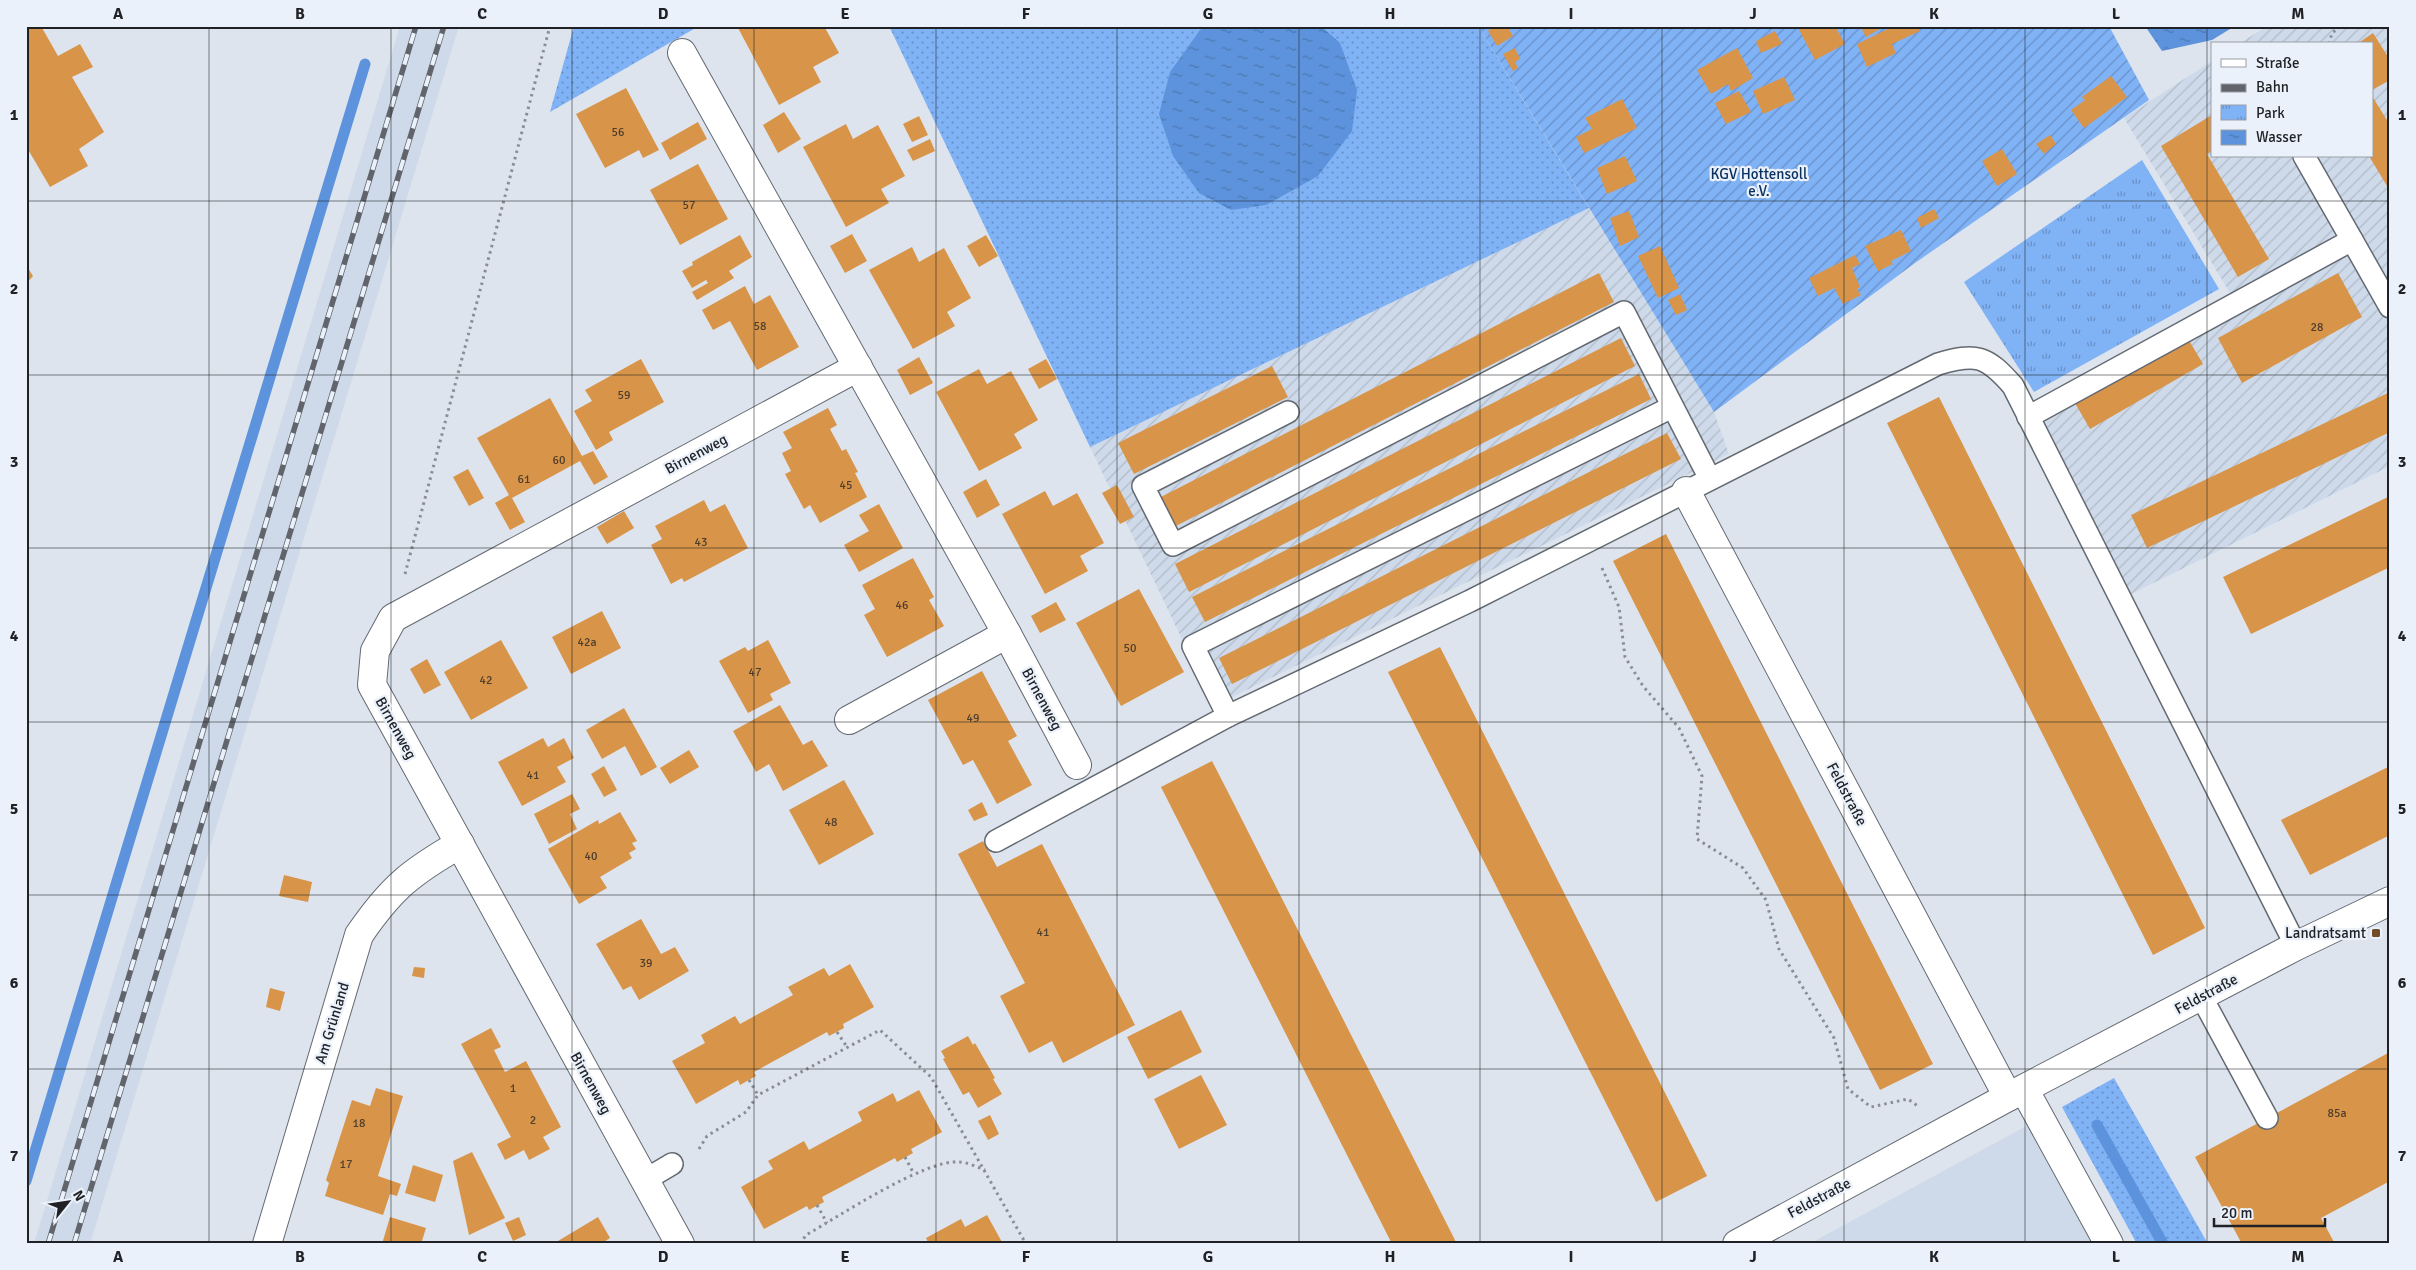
<svg xmlns="http://www.w3.org/2000/svg" width="2416" height="1270" font-family="Signika,sans-serif">
  <defs>
    <pattern id="industrial-furrows" width="10" height="10" patternUnits="userSpaceOnUse" patternTransform="scale(1.25)"><rect width="10" height="10" fill="#cedae9"/><path d="M-1 1l2-2M0 10L10 0M9 11l2-2" fill="none" stroke="#b0bbc8"/></pattern>
    <pattern id="grass-dots" width="8" height="8" patternUnits="userSpaceOnUse" patternTransform="scale(1.25)"><rect width="8" height="8" fill="#80b2f6"/><path d="M2 2h.1M6 6h.1" fill="none" stroke="#6890c7" stroke-width="1.8" stroke-linecap="round"/></pattern>
    <pattern id="park-tufts" width="24" height="20" patternUnits="userSpaceOnUse" patternTransform="scale(1.25)"><rect width="24" height="20" fill="#80b2f6"/><path d="M3 7l-1-3M5 7V3M7 7l1-3M15 17l-1-3M17 17v-4M19 17l1-3" fill="none" stroke="#6890c7"/></pattern>
    <pattern id="garden-furrows" width="10" height="10" patternUnits="userSpaceOnUse" patternTransform="scale(1.25)"><rect width="10" height="10" fill="#80b2f6"/><path d="M-1 1l2-2M0 10L10 0M9 11l2-2" fill="none" stroke="#6890c7"/></pattern>
    <pattern id="water-ripples" width="26" height="14" patternUnits="userSpaceOnUse" patternTransform="scale(1.25)"><rect width="26" height="14" fill="#5d93dc"/><path d="M2 4q2-2 4 0t4 0M15 11q2-2 4 0t4 0" fill="none" stroke="#4c78b2"/></pattern>
  </defs>
  <rect width="100%" height="100%" fill="#dde4ed"/>
  <!-- built -->
  <g fill="#cedae9">
    <path d="M400,26H459L90,1244H34Z"/>
    <path d="M2030,1124L2095,1244H1809Z"/>
  </g>
  <!-- industrial -->
  <g fill="url(#industrial-furrows)">
    <path d="M2267,26H2390V466L2121,599L2028,417L2236,303L2124,118L2212,61V156H2372V44H2239Z"/>
    <path d="M1589,208L1714,412L1729,454L1214,706L1090,447Z"/>
  </g>
  <!-- grass -->
  <g fill="url(#grass-dots)">
    <path d="M574,26H699L550,112Z"/>
    <path d="M889,26H1478L1589,208L1090,447Z"/>
    <path d="M2114,1078L2208,1244H2137L2062,1107Z"/>
  </g>
  <!-- park -->
  <path fill="url(#park-tufts)" d="M2142,160L2219,289L2034,392L1964,282Z"/>
  <!-- garden -->
  <path fill="url(#garden-furrows)" d="M1478,26H2109L2149,100L1915,263L1714,412Z"/>
  <!-- water -->
  <g fill="url(#water-ripples)">
    <path d="M1207,26H1321L1340,43L1357,90L1352,131L1318,176L1266,205L1231,210L1199,193L1173,156L1159,114L1170,72L1200,30Z"/>
    <path d="M2145,26H2235L2212,40L2162,51Z"/>
  </g>
  <g fill="none" stroke-linecap="round" stroke-linejoin="round">
    <!-- stream -->
    <g stroke="#5d93dc" stroke-width="11">
      <path d="M2097,1125L2163,1244"/>
      <path d="M26,1181L365,64"/>
    </g>
  </g>
  <!-- building -->
  <g fill="#d89448">
    <path d="M26,26H41L58,56L80,44L93,67L72,77L104,132L79,149L88,166L50,187L26,146Z"/>
    <path d="M737,26H824L839,53L813,67L821,82L779,105Z"/>
    <path d="M1494,26H1507L1513,36L1497,46L1488,31Z"/>
    <path d="M1797,26H1835L1845,44L1815,60Z"/>
    <path d="M1860,26H1885L1866,37Z"/>
    <path d="M1894,26H1917L1920,31L1892,44L1896,53L1867,67L1857,44Z"/>
    <path d="M1775,31L1782,44L1761,53L1756,41Z"/>
    <path d="M2373,33L2390,60V80L2372,90V44H2357Z"/>
    <path d="M1515,48L1520,59L1515,62L1518,68L1513,71L1503,54Z"/>
    <path d="M1737,48L1753,78L1731,91L1728,84L1711,94L1697,70Z"/>
    <path d="M2111,76L2127,97L2084,128L2071,110L2085,100L2082,97Z"/>
    <path d="M1784,77L1795,100L1763,114L1753,91Z"/>
    <path d="M626,88L659,150L643,158L639,150L605,168L576,114Z"/>
    <path d="M1739,91L1751,112L1726,124L1715,103Z"/>
    <path d="M2372,96L2390,125V191L2369,156H2372Z"/>
    <path d="M1622,99L1637,128L1584,153L1576,137L1592,129L1585,118Z"/>
    <path d="M784,112L801,139L778,153L763,125Z"/>
    <path d="M2212,115V151L2207,154L2269,259L2238,277L2161,146Z"/>
    <path d="M919,116L928,135L912,142L903,124Z"/>
    <path d="M698,122L707,139L670,160L661,143Z"/>
    <path d="M846,124L853,139L878,125L905,176L881,189L889,203L846,227L803,147Z"/>
    <path d="M2050,135L2056,144L2044,154L2036,144Z"/>
    <path d="M930,139L935,151L913,161L907,150Z"/>
    <path d="M2002,149L2017,174L1997,186L1982,161Z"/>
    <path d="M1625,156L1637,181L1607,194L1597,168Z"/>
    <path d="M698,164L728,219L680,245L650,190Z"/>
    <path d="M1934,209L1939,218L1921,228L1917,218Z"/>
    <path d="M1629,211L1639,237L1620,246L1610,218Z"/>
    <path d="M1901,230L1911,251L1891,261L1893,264L1878,271L1865,246Z"/>
    <path d="M852,234L867,261L845,273L830,246Z"/>
    <path d="M740,235L752,257L729,271L734,278L697,300L692,292L708,283L706,280L692,288L682,271L693,265L692,262Z"/>
    <path d="M986,235L998,256L979,267L967,246Z"/>
    <path d="M1660,246L1679,288L1658,298L1638,256Z"/>
    <path d="M912,247L919,262L944,248L971,298L947,312L955,326L913,349L869,270Z"/>
    <path d="M1855,255L1860,264L1852,268L1860,287L1857,289L1861,295L1843,304L1834,288L1818,296L1809,278Z"/>
    <path d="M26,265L33,276L26,284Z"/>
    <path d="M1599,273L1614,302L1172,528L1157,499Z"/>
    <path d="M2338,273L2362,317L2242,383L2218,338Z"/>
    <path d="M745,286L754,304L770,295L799,347L757,370L730,321L713,330L702,310Z"/>
    <path d="M1680,294L1687,310L1676,315L1668,300Z"/>
    <path d="M2187,337L2203,364L2090,429L2075,403Z"/>
    <path d="M1621,338L1635,366L1189,592L1175,564Z"/>
    <path d="M919,357L933,383L910,395L897,370Z"/>
    <path d="M641,359L664,402L609,432L613,440L596,450L574,411L592,401L585,390Z"/>
    <path d="M1046,359L1057,379L1039,389L1028,369Z"/>
    <path d="M1272,366L1288,397L1134,474L1118,443Z"/>
    <path d="M979,369L987,384L1011,371L1038,420L1014,434L1022,448L979,471L936,392Z"/>
    <path d="M1639,374L1651,399L1205,622L1192,597Z"/>
    <path d="M2390,392V432L2147,548L2131,515Z"/>
    <path d="M1939,397L2205,928L2153,955L1887,423Z"/>
    <path d="M550,398L582,456L593,451L608,477L594,485L580,461L512,498L525,522L510,530L495,503L509,495L477,438Z"/>
    <path d="M828,408L837,425L830,429L842,451L846,449L858,472L855,473L867,497L820,523L810,505L804,509L785,474L791,471L782,453L792,448L783,432Z"/>
    <path d="M1667,433L1681,459L1232,684L1219,658Z"/>
    <path d="M468,469L484,498L469,506L453,477Z"/>
    <path d="M986,479L1000,505L977,518L963,492Z"/>
    <path d="M1117,485L1134,517L1120,524L1102,493Z"/>
    <path d="M1045,491L1053,506L1077,493L1104,543L1080,556L1088,571L1045,594L1002,514Z"/>
    <path d="M2390,496V567L2251,634L2223,577Z"/>
    <path d="M704,500L710,512L725,504L748,548L684,582L682,578L671,584L651,545L662,539L655,526Z"/>
    <path d="M879,504L903,548L859,572L844,545L869,531L859,515Z"/>
    <path d="M624,511L634,528L607,544L597,527Z"/>
    <path d="M1666,534L1933,1064L1880,1090L1613,561Z"/>
    <path d="M913,558L934,597L929,600L944,626L887,657L864,615L875,609L862,585Z"/>
    <path d="M1139,589L1184,672L1121,706L1076,623Z"/>
    <path d="M1056,602L1066,620L1040,633L1031,616Z"/>
    <path d="M602,611L621,648L571,674L552,637Z"/>
    <path d="M501,640L528,688L471,720L444,672Z"/>
    <path d="M768,640L791,683L770,694L773,700L748,713L719,661L745,647L748,651Z"/>
    <path d="M1440,647L1707,1176L1656,1202L1388,672Z"/>
    <path d="M427,659L441,685L424,694L410,669Z"/>
    <path d="M982,671L1017,736L1008,741L1032,785L997,804L973,760L963,765L928,700Z"/>
    <path d="M780,705L803,745L812,740L828,766L783,791L769,764L756,772L733,731Z"/>
    <path d="M624,708L657,767L641,776L625,746L602,759L586,730Z"/>
    <path d="M543,738L548,747L564,738L574,758L557,767L566,782L522,806L498,762Z"/>
    <path d="M689,750L699,767L670,784L660,768Z"/>
    <path d="M1212,761L1230,796L1457,1244H1392L1161,787Z"/>
    <path d="M604,766L617,790L604,797L591,774Z"/>
    <path d="M2390,766V835L2310,875L2281,820Z"/>
    <path d="M844,780L874,834L819,865L789,810Z"/>
    <path d="M572,794L580,809L570,814L577,829L549,844L534,814Z"/>
    <path d="M982,802L988,815L974,821L968,810Z"/>
    <path d="M620,812L637,841L632,843L636,849L629,853L632,858L600,877L607,888L579,904L548,849L598,820L599,824Z"/>
    <path d="M983,841L997,867L1042,844L1135,1025L1063,1063L1052,1041L1029,1053L1000,996L1025,983L958,854Z"/>
    <path d="M284,875L312,882L308,902L279,896Z"/>
    <path d="M641,919L661,954L675,947L689,971L639,1000L631,986L623,990L596,944Z"/>
    <path d="M850,964L874,1007L843,1024L844,1028L829,1036L827,1032L754,1072L756,1076L740,1085L738,1080L696,1104L672,1061L705,1043L701,1035L735,1016L740,1024L793,995L788,987L824,968L829,976Z"/>
    <path d="M414,967L425,968L424,978L412,976Z"/>
    <path d="M270,988L285,992L280,1011L266,1007Z"/>
    <path d="M1181,1010L1202,1052L1148,1079L1127,1037Z"/>
    <path d="M491,1028L501,1047L494,1050L505,1072L526,1061L561,1127L543,1137L550,1149L529,1160L524,1150L505,1160L497,1144L511,1137L461,1044Z"/>
    <path d="M968,1036L973,1045L975,1043L995,1078L993,1079L1002,1094L978,1108L969,1092L963,1095L943,1059L945,1058L941,1051Z"/>
    <path d="M2390,1052V1181L2321,1218L2335,1244H2242L2195,1157Z"/>
    <path d="M1201,1075L1227,1125L1179,1149L1154,1099Z"/>
    <path d="M376,1088L403,1096L378,1176L401,1184L397,1196L390,1194L383,1215L325,1196L329,1183L326,1180L352,1100L370,1106Z"/>
    <path d="M919,1090L942,1132L911,1149L913,1153L897,1162L895,1158L822,1197L824,1202L809,1210L807,1206L764,1229L741,1187L773,1169L768,1161L804,1141L809,1150L862,1121L858,1112L893,1093L897,1102Z"/>
    <path d="M990,1115L999,1134L988,1140L978,1121Z"/>
    <path d="M472,1152L505,1218L469,1235L453,1161Z"/>
    <path d="M413,1165L443,1175L435,1202L405,1193Z"/>
    <path d="M987,1215L1003,1244H929L926,1238L961,1219L965,1227Z"/>
    <path d="M390,1217L426,1228L421,1244H382Z"/>
    <path d="M519,1217L526,1235L513,1241L505,1223Z"/>
    <path d="M598,1217L610,1238L601,1244H559L558,1241Z"/>
  </g>
  <g fill="none" stroke-linecap="round" stroke-linejoin="round">
    <defs>
      <g id="service">
        <path d="M2352,240L2390,307"/>
        <path d="M1288,412L1143,486L1173,545L1624,312L1710,479"/>
        <path d="M2028,417L2352,240L2304,156"/>
        <path d="M1228,716L1193,646L1672,407"/>
        <path d="M996,841L1228,716L1470,601L1938,364C1976,353 1986,355 2013,386L2296,946"/>
        <path d="M2201,996L2267,1118"/>
        <path d="M645,1180L672,1164"/>
      </g>
      <g id="minor">
        <path d="M682,53L1007,634L1077,765"/>
        <path d="M1686,491L2008,1097"/>
        <path d="M849,720L1007,634"/>
        <path d="M2024,1089L2109,1244"/>
        <path d="M267,1244L359,935C391,888 411,872 460,844"/>
        <path d="M680,1244L372,685L375,651L393,618L858,367"/>
        <path d="M1737,1244L2008,1097L2296,946L2390,901"/>
      </g>
    </defs>
    <!-- service casing -->
    <use href="#service" stroke="#646a72" stroke-width="24"/>
    <!-- minor casing -->
    <use href="#minor" stroke="#646a72" stroke-width="30"/>
    <!-- path -->
    <g stroke="#898e95" stroke-width="3" stroke-dasharray="2.5 4" stroke-linecap="butt">
      <path d="M2329,44L2332,33L2341,26"/>
      <path d="M1602,568L1619,607L1625,657L1643,686L1679,728L1702,776L1697,839L1743,868L1766,900L1779,949L1834,1038L1848,1089L1871,1107L1908,1099L1919,1107"/>
      <path d="M405,574L550,26"/>
      <path d="M837,1032L847,1047"/>
      <path d="M749,1080L758,1095"/>
      <path d="M699,1149L707,1136L746,1112L758,1095L880,1030L931,1077L1026,1244"/>
      <path d="M905,1157L914,1174"/>
      <path d="M817,1205L827,1223"/>
      <path d="M800,1244L806,1235C838,1217 925,1159 959,1162C967,1162 977,1167 985,1170"/>
    </g>
    <!-- service -->
    <use href="#service" stroke="#fff" stroke-width="21"/>
    <!-- minor -->
    <use href="#minor" stroke="#fff" stroke-width="28"/>
    <defs>
      <g id="rail">
        <path d="M48,1244L416,26"/>
        <path d="M74,1244L444,26"/>
      </g>
    </defs>
    <!-- rail casing -->
    <use href="#rail" stroke="#61656b" stroke-width="5.5"/>
    <!-- rail -->
    <use href="#rail" stroke="#eaf1fb" stroke-width="4" stroke-dasharray="11" stroke-linecap="butt"/>
  </g>
  <!-- grid -->
  <path fill="none" stroke="#1f2125" stroke-width="1" stroke-opacity="0.55" d="M209,26V1244M391,26V1244M572,26V1244M754,26V1244M936,26V1244M1117,26V1244M1299,26V1244M1480,26V1244M1662,26V1244M1844,26V1244M2025,26V1244M2207,26V1244M26,201H2390M26,375H2390M26,548H2390M26,722H2390M26,895H2390M26,1069H2390"/>
  <!-- markers -->
  <rect fill="#714e27" stroke="#eaf1fb" stroke-width="2" x="2371" y="928" width="10" height="10" rx="2.5"/>
  <g text-anchor="middle" stroke-width="4.5" stroke-linejoin="round" paint-order="stroke">
    <!-- number labels -->
    <g font-size="12" fill="#4d3e2e">
      <text x="618" y="136">56</text>
      <text x="689" y="209">57</text>
      <text x="760" y="330">58</text>
      <text x="2317" y="331">28</text>
      <text x="624" y="399">59</text>
      <text x="559" y="464">60</text>
      <text x="524" y="483">61</text>
      <text x="846" y="489">45</text>
      <text x="701" y="546">43</text>
      <text x="902" y="609">46</text>
      <text x="587" y="646">42a</text>
      <text x="1130" y="652">50</text>
      <text x="755" y="676">47</text>
      <text x="486" y="684">42</text>
      <text x="973" y="722">49</text>
      <text x="533" y="779">41</text>
      <text x="831" y="826">48</text>
      <text x="591" y="860">40</text>
      <text x="1043" y="936">41</text>
      <text x="646" y="967">39</text>
      <text x="513" y="1092">1</text>
      <text x="2337" y="1117">85a</text>
      <text x="533" y="1124">2</text>
      <text x="359" y="1127">18</text>
      <text x="346" y="1168">17</text>
    </g>
    <!-- park labels -->
    <g font-size="15" fill="#092f5d" stroke="#eaf1fb">
      <text x="1759" y="179">KGV Hottensoll<tspan x="1759" dy="17">e.V.</tspan></text>
    </g>
    <!-- street labels -->
    <g font-size="15" fill="#1f2125" stroke="#eaf1fb">
      <text transform="translate(696 454) rotate(-28)" y="5">Birnenweg</text>
      <text transform="translate(1042 699) rotate(62)" y="5">Birnenweg</text>
      <text transform="translate(396 728) rotate(61)" y="5">Birnenweg</text>
      <text transform="translate(1847 794) rotate(62)" y="5">Feldstraße</text>
      <text transform="translate(2206 994) rotate(-28)" y="5">Feldstraße</text>
      <text transform="translate(332 1023) rotate(-73)" y="5">Am Grünland</text>
      <text transform="translate(591 1083) rotate(61)" y="5">Birnenweg</text>
      <text transform="translate(1819 1198) rotate(-28)" y="5">Feldstraße</text>
    </g>
    <!-- poi labels -->
    <g font-size="15" fill="#1f2125" stroke="#eaf1fb" text-anchor="end">
      <text x="2366" y="938">Landratsamt</text>
    </g>
  </g>
  <!-- border -->
  <rect width="2416" height="1270" fill="none" stroke="#eaf1fb" stroke-width="55"/>
  <!-- legend -->
  <rect x="2211" y="42" width="162" height="115" fill="#eaf1fb" stroke="#999ea5"/>
  <rect x="2221" y="59" width="25" height="8" fill="#ffffff" stroke="#999ea5"/>
  <text x="2256" y="68" font-size="15" fill="#1f2125">Straße</text>
  <rect x="2221" y="84" width="25" height="8" fill="#61656b" stroke="#999ea5"/>
  <text x="2256" y="92" font-size="15" fill="#1f2125">Bahn</text>
  <rect x="2221" y="105" width="25" height="15" fill="url(#park-tufts)" stroke="#999ea5"/>
  <text x="2256" y="118" font-size="15" fill="#1f2125">Park</text>
  <rect x="2221" y="130" width="25" height="15" fill="url(#water-ripples)" stroke="#999ea5"/>
  <text x="2256" y="142" font-size="15" fill="#1f2125">Wasser</text>
  <!-- north arrow -->
  <g transform="translate(68 1202) rotate(60)" stroke="#eaf1fb" stroke-width="4" paint-order="stroke">
  <path d="M0-4L9 19L0 12L-9 19Z" fill="#1f2125"/>
  <text y="-8" font-size="14" font-weight="bold" text-anchor="middle" fill="#1f2125">N</text>
  </g>
  <!-- scale -->
  <path d="M2214 1218v8h111v-8" fill="none" stroke="#1f2125" stroke-width="2.5"/>
  <text x="2221" y="1218" font-size="15" fill="#1f2125" stroke="#eaf1fb" stroke-width="4" paint-order="stroke">20 m</text>
  <rect x="28" y="28" width="2360" height="1214" fill="none" stroke="#1f2125" stroke-width="2"/>
  <g font-size="16" text-anchor="middle" font-weight="bold" fill="#1f2125">
    <text x="118" y="19">A</text>
    <text x="300" y="19">B</text>
    <text x="482" y="19">C</text>
    <text x="663" y="19">D</text>
    <text x="845" y="19">E</text>
    <text x="1026" y="19">F</text>
    <text x="1208" y="19">G</text>
    <text x="1390" y="19">H</text>
    <text x="1571" y="19">I</text>
    <text x="1753" y="19">J</text>
    <text x="1934" y="19">K</text>
    <text x="2116" y="19">L</text>
    <text x="2298" y="19">M</text>
    <text x="14" y="120">1</text>
    <text x="2402" y="120">1</text>
    <text x="14" y="294">2</text>
    <text x="2402" y="294">2</text>
    <text x="14" y="467">3</text>
    <text x="2402" y="467">3</text>
    <text x="14" y="641">4</text>
    <text x="2402" y="641">4</text>
    <text x="14" y="814">5</text>
    <text x="2402" y="814">5</text>
    <text x="14" y="988">6</text>
    <text x="2402" y="988">6</text>
    <text x="14" y="1161">7</text>
    <text x="2402" y="1161">7</text>
    <text x="118" y="1262">A</text>
    <text x="300" y="1262">B</text>
    <text x="482" y="1262">C</text>
    <text x="663" y="1262">D</text>
    <text x="845" y="1262">E</text>
    <text x="1026" y="1262">F</text>
    <text x="1208" y="1262">G</text>
    <text x="1390" y="1262">H</text>
    <text x="1571" y="1262">I</text>
    <text x="1753" y="1262">J</text>
    <text x="1934" y="1262">K</text>
    <text x="2116" y="1262">L</text>
    <text x="2298" y="1262">M</text>
  </g>
</svg>
